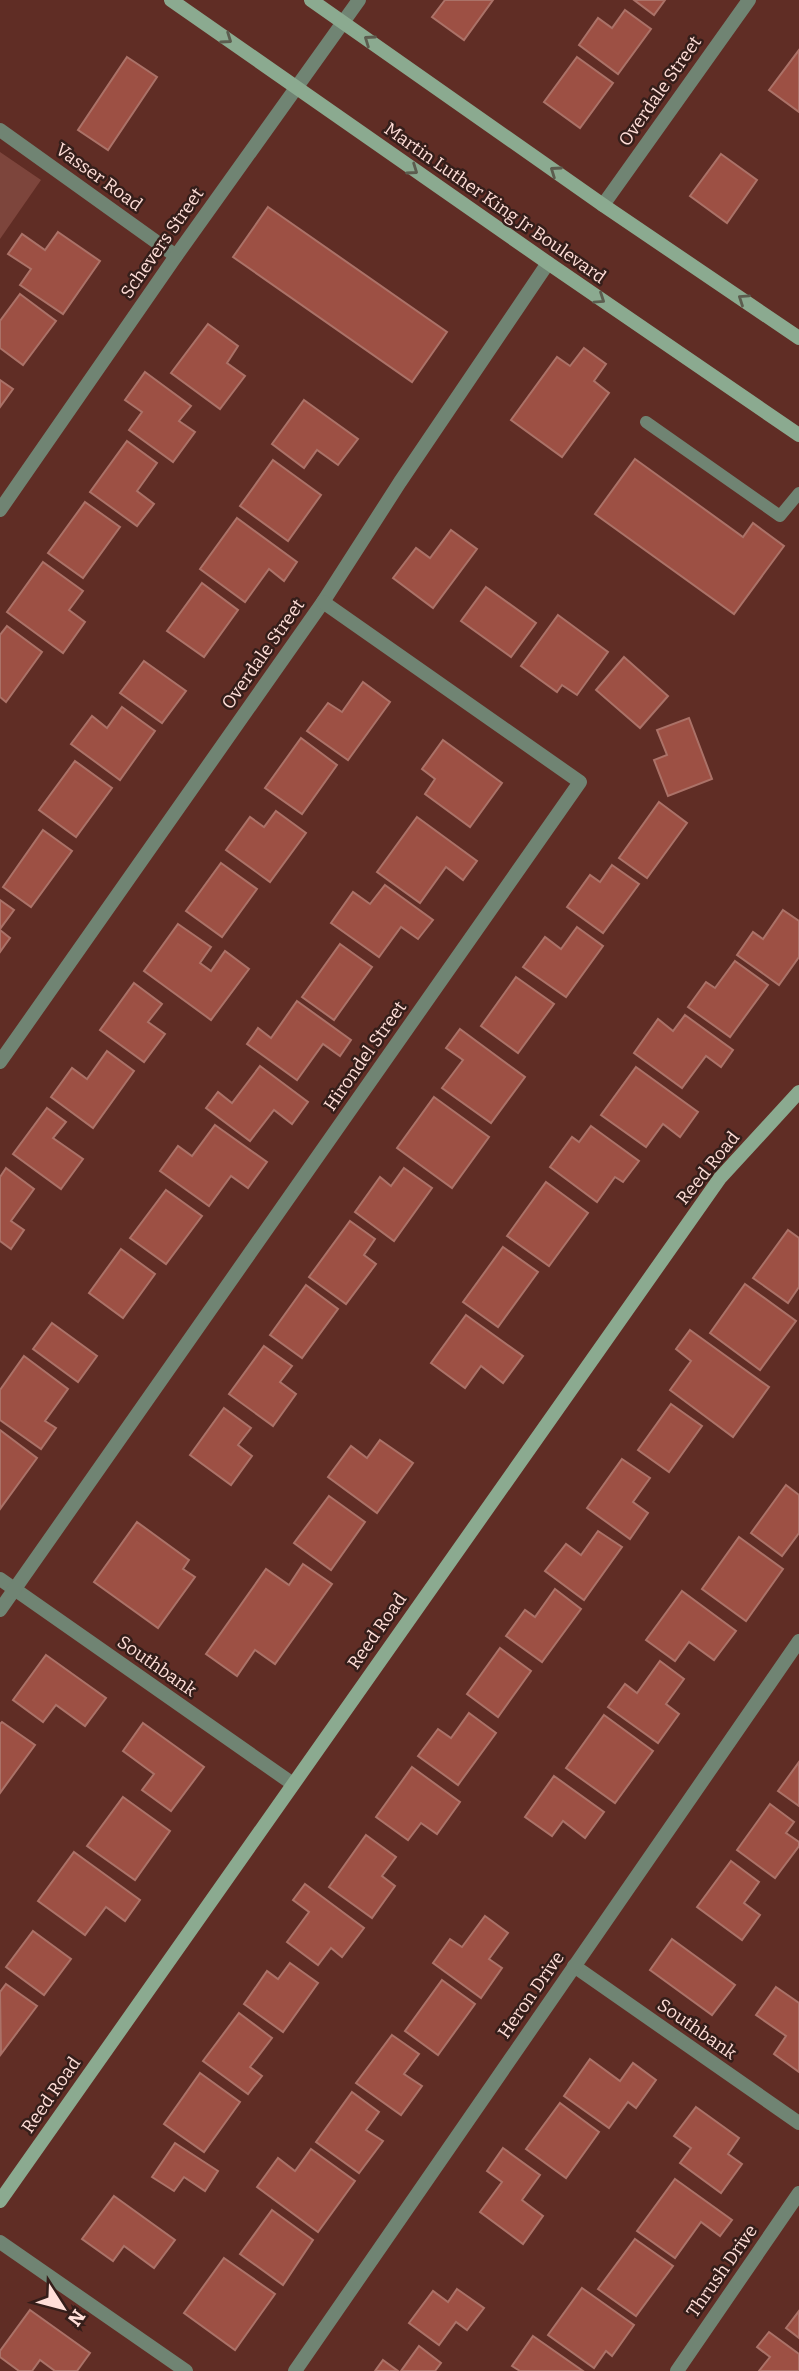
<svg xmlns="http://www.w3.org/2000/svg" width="799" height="2371" font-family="Bitter,serif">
  <rect width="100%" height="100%" fill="#602d25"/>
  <!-- green -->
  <path fill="#7d453c" d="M0,152L41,180L0,239Z"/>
  <!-- building -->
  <g fill="#9d5044" stroke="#ab7268" stroke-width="2">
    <path d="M445,0H493L464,40L432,17Z"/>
    <path d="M634,0H665L654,15Z"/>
    <path d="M625,10L651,29L618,74L579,45L598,18L612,28Z"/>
    <path d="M799,50V112L769,90Z"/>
    <path d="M127,57L157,77L108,150L78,130Z"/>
    <path d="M577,57L613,83L580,128L544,102Z"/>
    <path d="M721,154L757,180L727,223L690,196Z"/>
    <path d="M268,207L447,332L412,382L233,257Z"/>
    <path d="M58,232L100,261L63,314L20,285L31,269L8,254L22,234L45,250Z"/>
    <path d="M20,294L56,321L23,365L0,348V321Z"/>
    <path d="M208,324L238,346L227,363L245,376L220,409L171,373Z"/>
    <path d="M584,348L606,364L594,381L609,393L562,457L511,420L557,357L570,366Z"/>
    <path d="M145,372L191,406L179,421L195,432L173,462L129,430L142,412L125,400Z"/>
    <path d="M0,380L13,389L0,407Z"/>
    <path d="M304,400L358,439L338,465L317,450L304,468L272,444Z"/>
    <path d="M127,441L157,463L137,491L154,504L137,526L90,492Z"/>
    <path d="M635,459L743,537L753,523L784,546L734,614L595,514Z"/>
    <path d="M273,460L321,495L288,541L240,506Z"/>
    <path d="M85,502L120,527L83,578L48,553Z"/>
    <path d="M237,518L297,562L284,581L269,569L245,602L200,569Z"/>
    <path d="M451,530L477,549L433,608L393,578L416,548L430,558Z"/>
    <path d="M43,562L83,591L69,610L85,622L63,653L7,612Z"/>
    <path d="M202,583L238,610L204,657L167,631Z"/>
    <path d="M486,587L536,623L511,657L461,621Z"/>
    <path d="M558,615L608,652L577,695L562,685L557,692L521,666Z"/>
    <path d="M7,626L42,652L6,702L0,697V635Z"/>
    <path d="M624,657L668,696L640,728L596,690Z"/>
    <path d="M144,661L186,691L162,723L120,693Z"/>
    <path d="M363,682L390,702L348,760L307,731L328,703L342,712Z"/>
    <path d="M122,707L155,731L120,780L71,744L92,716L107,728Z"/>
    <path d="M689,718L712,779L668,796L654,760L667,755L657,730Z"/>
    <path d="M301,738L337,765L302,814L265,788Z"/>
    <path d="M443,740L502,783L470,827L425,794L435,779L422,769Z"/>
    <path d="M75,761L112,788L76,837L39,810Z"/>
    <path d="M659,802L687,823L647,878L619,858Z"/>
    <path d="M276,811L306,833L270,882L226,850L250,817L264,827Z"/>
    <path d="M417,817L477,861L463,880L446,867L420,903L377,872Z"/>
    <path d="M43,830L72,851L31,907L3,887Z"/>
    <path d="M221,863L257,889L222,937L186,911Z"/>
    <path d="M612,865L639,884L603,933L567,907L590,875L600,882Z"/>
    <path d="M385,885L433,920L418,939L401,927L379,957L331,923L353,892L370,904Z"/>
    <path d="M0,900L14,910L0,929Z"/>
    <path d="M783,910L799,921V957L779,985L737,955L753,932L763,939Z"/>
    <path d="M178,924L211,947L200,963L211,971L225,951L249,969L211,1020L144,971Z"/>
    <path d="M577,927L603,946L566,997L523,967L545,937L561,949Z"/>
    <path d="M0,930L10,938L0,952Z"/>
    <path d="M340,944L372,967L334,1020L302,997Z"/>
    <path d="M735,961L768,985L730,1037L688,1007L706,982L715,988Z"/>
    <path d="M516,977L554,1004L518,1053L481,1026Z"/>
    <path d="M134,983L162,1004L148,1022L165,1034L144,1062L100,1030Z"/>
    <path d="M297,1001L351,1040L340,1056L323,1044L297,1080L247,1044L258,1028L271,1038Z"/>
    <path d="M685,1015L733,1050L721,1067L706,1056L682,1088L634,1053L658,1019L673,1031Z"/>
    <path d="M460,1029L525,1077L491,1123L442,1088L463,1060L446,1048Z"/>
    <path d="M107,1051L134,1071L93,1128L51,1097L72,1068L87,1079Z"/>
    <path d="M260,1066L308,1102L292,1124L274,1110L250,1141L206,1108L218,1092L232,1103Z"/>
    <path d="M636,1067L698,1112L680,1137L663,1124L646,1147L601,1115Z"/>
    <path d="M434,1097L489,1137L452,1188L397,1148Z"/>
    <path d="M47,1108L66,1122L53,1138L83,1159L61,1189L13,1154Z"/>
    <path d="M215,1125L267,1162L248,1188L231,1176L209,1206L160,1171L178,1146L192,1156Z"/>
    <path d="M591,1126L639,1161L623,1182L615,1177L597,1202L550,1167L572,1137L579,1142Z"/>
    <path d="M6,1168L34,1189L11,1221L24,1230L11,1249L0,1241V1177Z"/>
    <path d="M404,1168L432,1188L394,1241L355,1212L380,1177L391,1186Z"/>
    <path d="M546,1182L588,1213L549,1266L507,1236Z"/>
    <path d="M166,1190L202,1216L166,1264L130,1238Z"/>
    <path d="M350,1221L375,1239L364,1255L376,1264L346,1304L309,1277Z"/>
    <path d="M788,1230L799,1238V1287L788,1303L753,1278Z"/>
    <path d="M503,1247L538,1272L498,1327L463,1302Z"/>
    <path d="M121,1249L155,1274L123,1318L89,1293Z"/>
    <path d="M745,1284L796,1321L760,1370L710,1333Z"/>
    <path d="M306,1285L338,1309L302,1358L270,1335Z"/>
    <path d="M466,1315L523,1356L503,1383L481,1366L465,1388L431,1363Z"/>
    <path d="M52,1323L97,1356L78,1382L33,1349Z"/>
    <path d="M690,1330L769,1387L733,1437L670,1390L691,1361L676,1349Z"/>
    <path d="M264,1346L292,1366L280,1382L296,1394L273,1426L229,1394Z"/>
    <path d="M24,1356L68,1389L45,1421L56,1428L41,1449L0,1420V1390Z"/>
    <path d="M671,1404L702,1426L669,1472L638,1450Z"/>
    <path d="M224,1408L251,1428L238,1445L252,1456L231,1485L190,1455Z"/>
    <path d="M0,1430L37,1458L0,1509Z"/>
    <path d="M380,1440L413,1463L377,1513L328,1477L351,1446L367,1458Z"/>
    <path d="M622,1459L650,1478L633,1502L648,1513L630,1539L587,1508Z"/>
    <path d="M786,1485L799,1495V1533L782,1556L751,1533Z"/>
    <path d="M329,1496L365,1522L331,1570L294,1543Z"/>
    <path d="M137,1522L189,1560L183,1569L195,1577L158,1628L94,1582Z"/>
    <path d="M598,1531L622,1547L584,1600L545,1571L566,1544L581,1555Z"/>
    <path d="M739,1537L783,1569L746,1621L702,1589Z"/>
    <path d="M303,1564L332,1584L275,1664L255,1650L237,1676L206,1654L266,1569L289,1585Z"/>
    <path d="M555,1589L581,1609L542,1662L506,1636L525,1610L535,1617Z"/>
    <path d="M682,1591L736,1631L714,1660L689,1642L675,1661L646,1640Z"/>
    <path d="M500,1648L531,1671L498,1717L467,1694Z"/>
    <path d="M46,1655L106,1698L85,1726L56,1705L43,1722L13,1700Z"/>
    <path d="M660,1661L684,1679L666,1704L679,1714L658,1743L608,1707L625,1684L637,1693Z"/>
    <path d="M469,1713L496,1733L458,1785L418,1756L438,1729L451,1738Z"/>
    <path d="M604,1715L653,1751L615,1803L566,1768Z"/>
    <path d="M2,1722L35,1745L0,1793V1724Z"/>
    <path d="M143,1723L204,1767L171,1811L142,1790L154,1774L123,1751Z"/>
    <path d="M799,1762V1806L778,1791Z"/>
    <path d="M412,1767L460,1802L437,1834L421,1823L408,1840L376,1817Z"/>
    <path d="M554,1776L604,1812L585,1838L563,1821L552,1836L525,1817Z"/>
    <path d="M123,1797L170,1831L135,1880L87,1846Z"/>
    <path d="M770,1804L794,1822L786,1833L799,1842V1846L775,1878L737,1850Z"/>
    <path d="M366,1835L396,1857L382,1876L395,1886L372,1918L329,1887Z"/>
    <path d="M74,1852L140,1900L125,1921L106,1907L85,1935L38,1901Z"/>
    <path d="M731,1861L759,1882L744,1903L760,1915L742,1940L697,1907Z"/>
    <path d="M305,1884L364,1928L342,1957L331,1948L318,1965L287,1942L309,1912L293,1900Z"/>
    <path d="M485,1916L508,1933L489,1959L502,1968L481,1998L433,1963L450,1939L462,1947Z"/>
    <path d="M33,1931L71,1959L44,1995L6,1967Z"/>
    <path d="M672,1939L735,1985L712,2015L650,1970Z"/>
    <path d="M290,1963L318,1983L283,2032L244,2004L267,1971L278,1979Z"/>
    <path d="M442,1980L475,2004L438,2055L405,2031Z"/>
    <path d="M6,1984L37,2006L1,2054L0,1992Z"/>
    <path d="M776,1987L799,2003V2072L774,2054L786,2036L756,2015Z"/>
    <path d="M239,2013L272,2038L250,2067L262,2076L248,2094L203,2061Z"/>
    <path d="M392,2035L419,2054L404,2074L422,2086L401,2115L356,2083Z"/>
    <path d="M590,2059L620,2081L633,2063L656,2080L636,2108L628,2102L609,2128L564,2096Z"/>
    <path d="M200,2073L240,2102L204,2152L164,2124Z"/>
    <path d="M352,2092L379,2112L366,2130L383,2141L359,2173L316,2142Z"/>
    <path d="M560,2103L599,2132L566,2178L526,2149Z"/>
    <path d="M696,2107L739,2138L728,2154L742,2164L721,2193L680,2163L691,2148L674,2136Z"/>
    <path d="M175,2143L218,2171L205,2191L184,2177L174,2191L152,2177Z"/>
    <path d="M503,2148L540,2175L522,2200L543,2216L523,2244L480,2212L502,2182L487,2171Z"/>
    <path d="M311,2149L355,2181L318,2232L257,2187L278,2158L295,2171Z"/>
    <path d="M675,2179L732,2220L720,2236L701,2222L675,2258L637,2231Z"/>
    <path d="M114,2196L175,2240L154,2268L124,2246L113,2261L82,2239Z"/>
    <path d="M272,2210L313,2240L283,2285L240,2254Z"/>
    <path d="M635,2239L673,2266L636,2316L598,2289Z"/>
    <path d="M224,2258L275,2294L235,2350L184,2313Z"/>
    <path d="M582,2288L634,2325L612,2356L606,2351L594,2368L548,2335Z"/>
    <path d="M457,2289L484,2308L467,2330L456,2322L439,2345L409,2323L433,2291L448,2302Z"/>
    <path d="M30,2310L90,2353L77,2371H55L40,2360L32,2371H19L0,2357V2351Z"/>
    <path d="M799,2311V2338L786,2328Z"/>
    <path d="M769,2332L799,2354V2371H759L770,2357L757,2347Z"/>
    <path d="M533,2336L583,2371H520L512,2366Z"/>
    <path d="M419,2346L441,2363L435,2371H401Z"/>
    <path d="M383,2360L398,2371H375Z"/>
  </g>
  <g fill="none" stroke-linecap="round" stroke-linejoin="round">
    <!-- lane -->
    <path stroke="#708473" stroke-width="12" d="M646,422L780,516L799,493"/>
    <!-- street -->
    <g stroke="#708473" stroke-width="14">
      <path d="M0,130L176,256"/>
      <path d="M603,205L749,0"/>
      <path d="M0,510L176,256L359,0"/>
      <path d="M0,1062L323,602L400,482L548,263"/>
      <path d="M0,1579L293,1784"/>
      <path d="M0,1610L580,782L323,602"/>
      <path d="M574,1966L799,2123"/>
      <path d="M0,2242L186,2371"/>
      <path d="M295,2371L799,1641"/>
      <path d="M677,2371L799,2193"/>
    </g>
    <!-- secondary -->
    <g stroke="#8baa90" stroke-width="14">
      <path d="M171,0L548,263L799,435"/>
      <path d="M311,0L603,205L799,338"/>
      <path d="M0,2201L720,1178L799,1092"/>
    </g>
  </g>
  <!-- one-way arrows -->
  <defs><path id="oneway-chevron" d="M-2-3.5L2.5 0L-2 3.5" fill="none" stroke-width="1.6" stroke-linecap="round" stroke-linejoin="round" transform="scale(1.75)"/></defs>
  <g stroke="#5c5d4f">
    <use href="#oneway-chevron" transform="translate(227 39) rotate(35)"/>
    <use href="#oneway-chevron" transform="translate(369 40) rotate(-145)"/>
    <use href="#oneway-chevron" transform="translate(413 170) rotate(35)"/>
    <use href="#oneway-chevron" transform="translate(555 171) rotate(-145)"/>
    <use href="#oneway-chevron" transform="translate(600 299) rotate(34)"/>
    <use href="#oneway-chevron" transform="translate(743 299) rotate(-146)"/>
  </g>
  <g text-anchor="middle" stroke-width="5" stroke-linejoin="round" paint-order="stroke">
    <!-- street labels -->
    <g font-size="18" fill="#ffded8" stroke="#351e1a">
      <text transform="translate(660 91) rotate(-55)" y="6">Overdale Street</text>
      <text transform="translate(99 177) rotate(36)" y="6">Vasser Road</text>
      <text transform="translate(495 203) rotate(35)" y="6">Martin Luther King Jr Boulevard</text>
      <text transform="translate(162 243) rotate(-55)" y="6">Schevers Street</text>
      <text transform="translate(263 654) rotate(-55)" y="6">Overdale Street</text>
      <text transform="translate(365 1056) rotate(-55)" y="6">Hirondel Street</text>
      <text transform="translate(708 1168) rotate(-51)" y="6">Reed Road</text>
      <text transform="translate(377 1631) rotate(-55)" y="6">Reed Road</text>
      <text transform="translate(157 1666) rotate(35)" y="6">Southbank</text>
      <text transform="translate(531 1995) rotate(-55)" y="6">Heron Drive</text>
      <text transform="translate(697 2029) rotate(35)" y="6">Southbank</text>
      <text transform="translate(51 2095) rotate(-55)" y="6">Reed Road</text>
      <text transform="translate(722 2271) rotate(-55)" y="6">Thrush Drive</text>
    </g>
  </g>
  <!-- north arrow -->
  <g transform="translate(63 2308) rotate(126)" stroke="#351e1a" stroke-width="5" paint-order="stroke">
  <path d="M0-5L12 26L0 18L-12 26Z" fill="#ffded8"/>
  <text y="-10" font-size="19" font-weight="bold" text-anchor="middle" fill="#ffded8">N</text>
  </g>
</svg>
